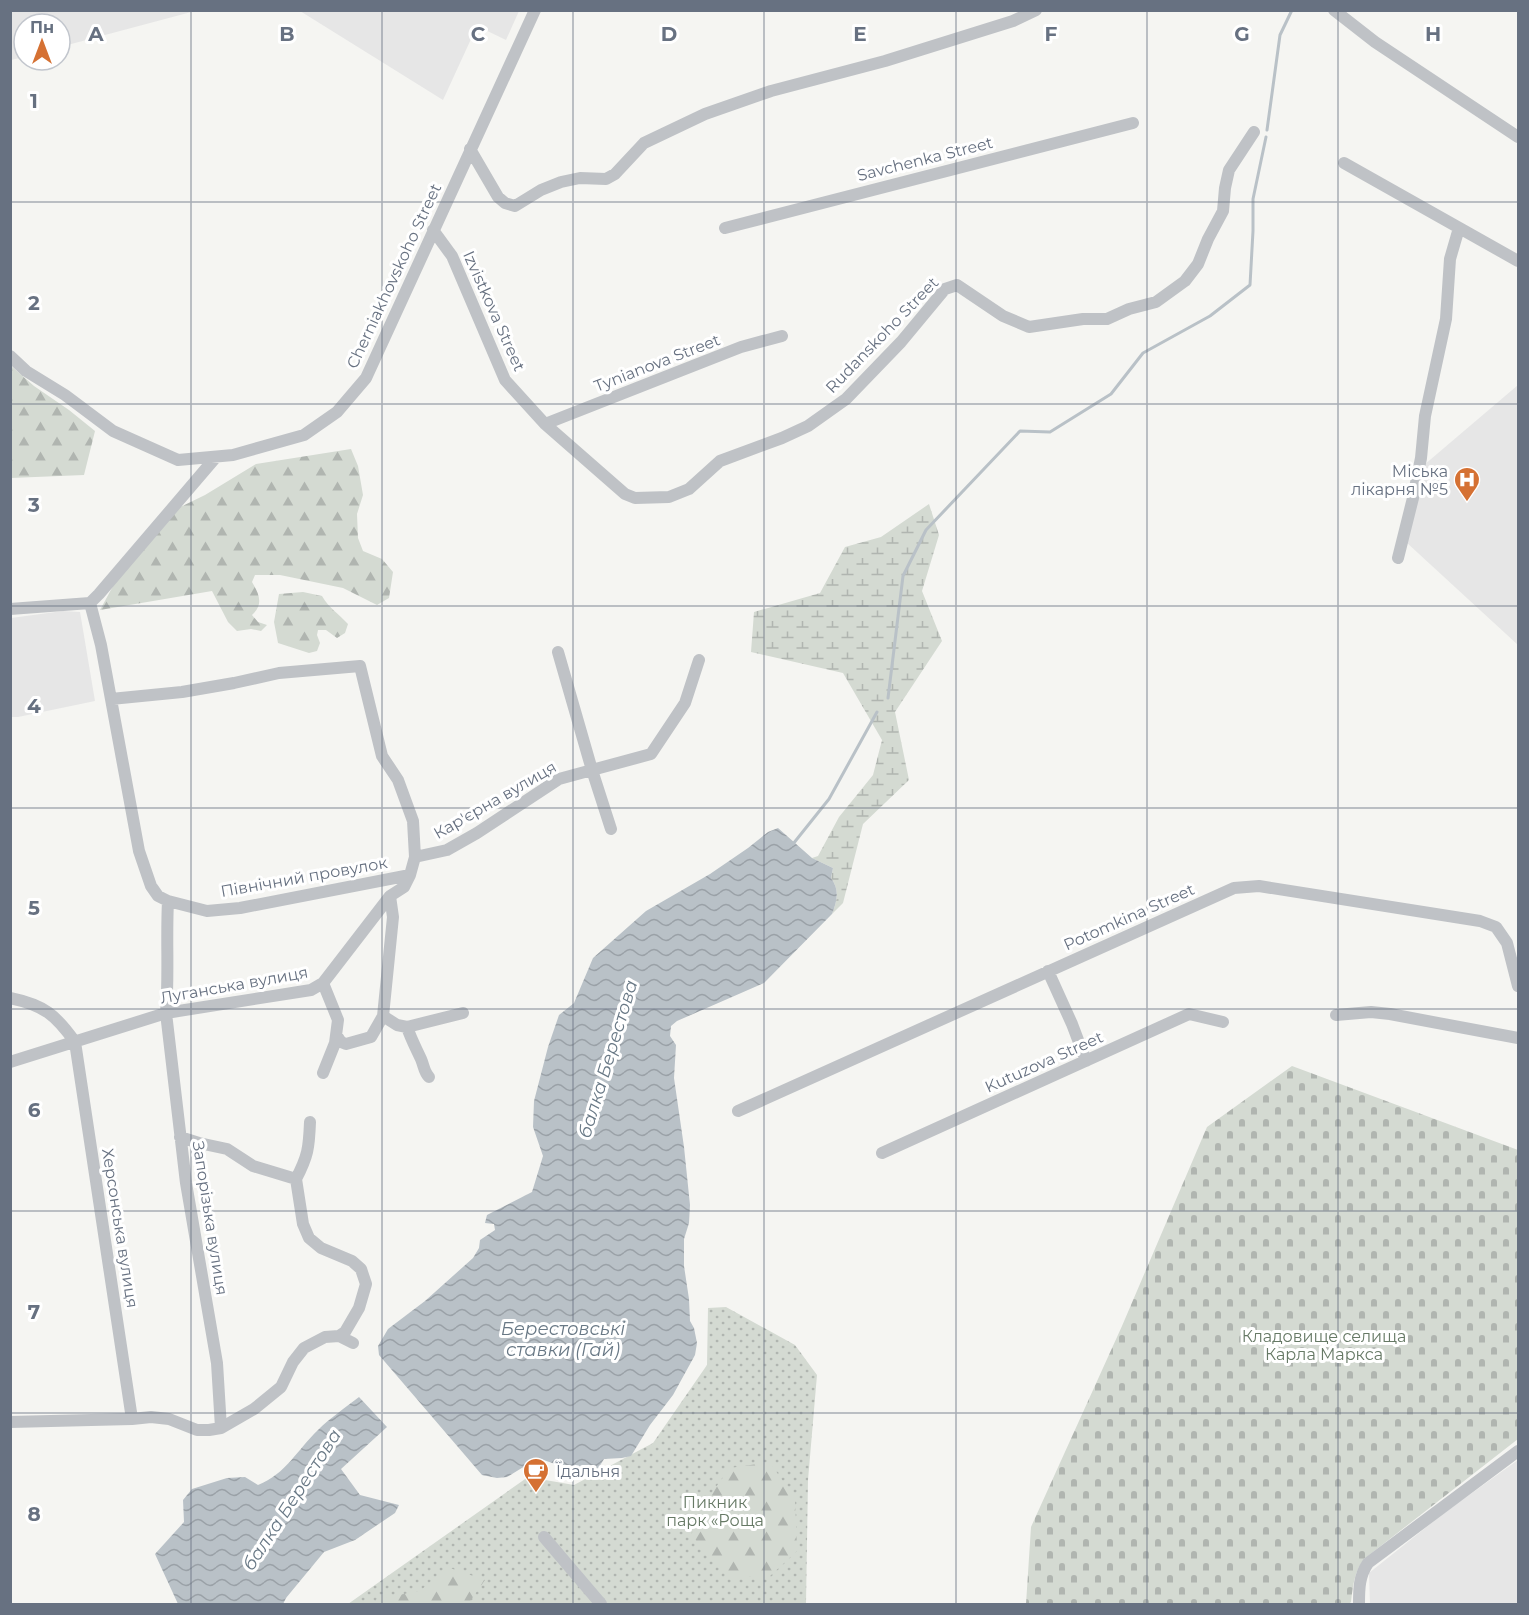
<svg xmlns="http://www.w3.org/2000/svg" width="1529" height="1615" viewBox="0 0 1529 1615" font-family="Montserrat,sans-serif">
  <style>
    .built { fill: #e6e6e6 }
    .green { fill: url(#green-dots) }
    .forest { fill: url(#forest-firs) }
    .wetland { fill: url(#wetland-marsh) }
    .cemetery { fill: url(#cemetery-stones) }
    .water { fill: url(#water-waves) }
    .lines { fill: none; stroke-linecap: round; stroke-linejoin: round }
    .stream { stroke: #b9c1c7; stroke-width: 3 }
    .street { stroke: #bfc2c6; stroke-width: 12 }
    .grid { fill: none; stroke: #677181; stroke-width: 1.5; stroke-opacity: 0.55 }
    .labels { text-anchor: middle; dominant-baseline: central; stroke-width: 6; stroke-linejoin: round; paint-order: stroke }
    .street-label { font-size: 16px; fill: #677181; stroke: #fff }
    .poi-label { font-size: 16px; fill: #677181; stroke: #fff; text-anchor: end }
    .park-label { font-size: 16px; fill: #667965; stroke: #fff }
    .water-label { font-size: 18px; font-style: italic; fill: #687885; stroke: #fff }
    .grid-label { font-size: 20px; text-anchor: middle; font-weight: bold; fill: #677181; stroke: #fff; stroke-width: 6; stroke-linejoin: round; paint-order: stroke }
  </style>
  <defs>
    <pattern id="green-dots" width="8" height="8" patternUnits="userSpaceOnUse" patternTransform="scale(1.5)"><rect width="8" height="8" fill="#d4dad2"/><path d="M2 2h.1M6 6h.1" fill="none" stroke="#b0b5b0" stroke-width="1.8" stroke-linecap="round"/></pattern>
    <pattern id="forest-firs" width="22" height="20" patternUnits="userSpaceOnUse" patternTransform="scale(1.5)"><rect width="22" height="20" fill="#d4dad2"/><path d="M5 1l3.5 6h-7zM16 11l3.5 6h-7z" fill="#b0b5b0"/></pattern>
    <pattern id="wetland-marsh" width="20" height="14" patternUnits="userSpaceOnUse" patternTransform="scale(1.5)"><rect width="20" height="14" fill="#d4dad2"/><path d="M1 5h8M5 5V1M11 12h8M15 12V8" fill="none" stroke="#b0b5b0"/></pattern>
    <pattern id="cemetery-stones" width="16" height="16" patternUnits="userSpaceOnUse" patternTransform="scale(1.5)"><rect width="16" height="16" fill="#d4dad2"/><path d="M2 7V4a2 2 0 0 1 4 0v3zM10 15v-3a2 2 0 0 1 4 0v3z" fill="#b0b5b0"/></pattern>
    <pattern id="water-waves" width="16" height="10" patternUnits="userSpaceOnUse" patternTransform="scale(1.5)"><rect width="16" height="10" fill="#b9c1c7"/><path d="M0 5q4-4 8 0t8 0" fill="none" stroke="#9aa1a7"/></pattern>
  </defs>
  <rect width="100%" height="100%" fill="#f5f5f2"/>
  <path class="built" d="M10,11L11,10L195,11L60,47V24H24V57L11,60Z
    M300,11H519L506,40L477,26L443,100Z
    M1518,385V645L1406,542L1424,465Z
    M63,611L80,612L95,701L18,717H11V618Z
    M1518,1460V1604H1370L1369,1573L1444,1513Z"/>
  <path class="green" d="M726,1307L795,1345L817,1375L808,1480L806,1604H348L528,1477L574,1485L653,1443L707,1365L708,1308Z"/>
  <path class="forest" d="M10,365L34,386L69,410L95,431L84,475L11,478Z
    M351,449L358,466L363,495L357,514L358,538L363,551L382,559L393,572L389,598L377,605L343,588L280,575H255L252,582C259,594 264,604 252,615L258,622L267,625L261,631L251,629L237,631L228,622L212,591L100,610L131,553L168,513L205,495L256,464Z
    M303,592L322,596C329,608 338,613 348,624L345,633L337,638L326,630H318L317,635L320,643L317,651L309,653L278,643L274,622L279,594Z
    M770,1462L795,1500L797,1551L769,1577H729L691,1535L707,1499L730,1468Z
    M447,1567L485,1580L468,1604H372L377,1599L420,1591Z"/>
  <path class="wetland" d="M929,504L939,535L922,591L942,641L895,712L909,780L863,824L843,903L832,914C837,901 840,890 831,878L833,868L812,858L818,856L839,817L873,775L882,740L843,673L751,652L754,612L820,593L845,547L881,537Z"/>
  <path class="cemetery" d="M1292,1066L1518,1150V1439L1364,1559C1354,1572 1353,1586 1351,1602L1349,1604H1026L1031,1527L1122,1326L1207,1127Z"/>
  <path class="water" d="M778,828L812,858L833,868L831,878C840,890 837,901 832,914L764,983L677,1021L671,1026L670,1036L676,1045L674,1078L684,1147L690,1205L689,1223L684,1239V1266L689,1299L690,1321L694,1328L697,1343L695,1355L673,1395L650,1425L631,1456L622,1458L604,1459L596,1472L586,1475L538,1458L507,1477L497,1478L482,1475L379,1355L378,1346L388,1329L425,1301L473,1258L479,1248L480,1240L495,1230L494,1224L485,1223L487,1215L532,1192L543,1156L533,1127L534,1101L548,1047L559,1015L574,1003L593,958L646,911L710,874L748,848L768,832Z
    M359,1397L387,1427L341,1469L360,1495L399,1505L395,1513L355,1540L324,1552L286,1598L283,1604H178L155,1554L184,1522L183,1500L192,1489L227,1478L245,1477L258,1485C286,1474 297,1450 318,1430C330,1418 345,1408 359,1397Z"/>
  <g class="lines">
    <path class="stream" d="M1267,130L1280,35L1292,10
      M888,698L903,576L926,530L1020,431L1050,432L1111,394L1143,353L1210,316L1250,285L1253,231V199L1266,137
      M793,844L829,799L877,712"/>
    <path class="street" d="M1334,10L1375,42L1518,137
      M470,149L498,197L505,203L515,206L541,190L561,182L580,178L606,179L615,174L644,143L705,114L771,91L885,61L1013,21L1036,10
      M1344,163L1518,261
      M725,228L1133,123
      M433,230L452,256L505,380L545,424L625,494L635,498L669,497L689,489L720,461L782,438L808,426L846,399L901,342L945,289L957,285L1003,316L1029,327L1083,319H1107L1129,309L1156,302L1185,281L1198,264L1208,239L1223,211L1225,188L1229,170L1254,132
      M10,356L26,371L65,395L113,431L178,460L233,455L304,435L337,412L366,378L535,10
      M545,424L741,347L782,336
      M1398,558L1413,498L1421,458L1425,416L1446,319L1450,259L1459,228
      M90,603L101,645L139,851L151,886L158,896L168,901C166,938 169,976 166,1013L186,1183L217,1363L221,1428
      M10,609L90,603L99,594L216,457
      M611,829L592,770L651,754L685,703L699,660
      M415,857L447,850L477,833L559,779L592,770L558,652
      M168,901L207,911L240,908L410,875
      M1048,971L1072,1024L1086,1061
      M10,998C44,1005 56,1015 75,1042L132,1419
      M1336,1015L1371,1012L1390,1014L1518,1038
      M383,1016L393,917L390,896
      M407,1027C411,1039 416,1048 421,1059C424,1066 424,1072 429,1077
      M337,1036L341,1042L346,1044L371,1037L383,1016L397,1025L407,1027L463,1013
      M10,1062L166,1013L311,990L323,983L390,896L404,887L410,875L415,857L413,821L398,780L382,756L360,666L279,673L234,683L182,692L111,699
      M323,1073L335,1043L338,1020L323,983
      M738,1111L1234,888L1259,886L1480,921L1496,927L1507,943L1518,986
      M180,1137L199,1143L227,1149L253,1166L296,1179C308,1156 309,1148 310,1122
      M882,1153L1189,1014L1223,1022
      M296,1179L303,1224L309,1238L321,1248L352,1261L361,1269L366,1284L359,1308L345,1332L339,1336
      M10,1422L132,1419L151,1417L169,1419L197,1430H209L221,1428L254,1409L281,1387L293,1362L304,1348L325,1337L339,1336L353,1343
      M544,1537L601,1604
      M1359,1604C1359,1589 1359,1576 1368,1563L1518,1451"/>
  </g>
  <path class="grid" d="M191,10V1604M382,10V1604M573,10V1604M764,10V1604M956,10V1604M1147,10V1604M1338,10V1604M10,202H1518M10,404H1518M10,606H1518M10,808H1518M10,1009H1518M10,1211H1518M10,1413H1518"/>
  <defs>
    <symbol id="hospital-pin" viewBox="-11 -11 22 30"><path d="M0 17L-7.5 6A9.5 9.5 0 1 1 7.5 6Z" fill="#d57133" stroke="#fff"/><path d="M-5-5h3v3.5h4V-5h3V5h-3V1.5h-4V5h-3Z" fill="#fff"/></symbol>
    <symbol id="cafe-pin" viewBox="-11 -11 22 30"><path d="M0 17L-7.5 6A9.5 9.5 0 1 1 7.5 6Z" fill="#d57133" stroke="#fff"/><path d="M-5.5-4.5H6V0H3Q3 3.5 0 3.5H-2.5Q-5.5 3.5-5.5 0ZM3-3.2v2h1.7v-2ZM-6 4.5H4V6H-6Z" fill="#fff"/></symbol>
  </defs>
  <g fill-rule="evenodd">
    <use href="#hospital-pin" x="1452" y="465" width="30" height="40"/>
    <use href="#cafe-pin" x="521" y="1456" width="30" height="40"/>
  </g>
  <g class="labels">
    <g class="street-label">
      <text transform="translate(925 159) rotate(-14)">Savchenka Street</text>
      <text transform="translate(394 276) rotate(-65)">Cherniakhovskoho Street</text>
      <text transform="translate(494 311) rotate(66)">Izvistkova Street</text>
      <text transform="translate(882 335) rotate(-46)">Rudanskoho Street</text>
      <text transform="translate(657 363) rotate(-21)">Tynianova Street</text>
      <text transform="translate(495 800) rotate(-30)">Кар'єрна вулиця</text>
      <text transform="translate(304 877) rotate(-10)">Північний провулок</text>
      <text transform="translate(1129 917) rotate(-24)">Potomkina Street</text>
      <text transform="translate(234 985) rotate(-10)">Луганська вулиця</text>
      <text transform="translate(1044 1062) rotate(-24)">Kutuzova Street</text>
      <text transform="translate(210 1218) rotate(81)">Запорізька вулиця</text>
      <text transform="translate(120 1228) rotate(81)">Херсонська вулиця</text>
    </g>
    <g class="poi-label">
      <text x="1448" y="471">Міська<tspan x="1448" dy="18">лікарня №5</tspan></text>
      <text x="556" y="1471" text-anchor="start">Їдальня</text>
    </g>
    <g class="park-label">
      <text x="1324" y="1336">Кладовище селища<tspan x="1324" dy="18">Карла Маркса</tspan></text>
      <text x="715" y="1502">Пикник<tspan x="715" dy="18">парк «Роща</tspan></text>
    </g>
    <g class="water-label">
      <text transform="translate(608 1059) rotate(-73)">балка Берестова</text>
      <text x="563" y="1329">Берестовські<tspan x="563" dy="21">ставки (Гай)</tspan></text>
      <text transform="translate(292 1500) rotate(-57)">балка Берестова</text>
    </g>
  </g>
  <g class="grid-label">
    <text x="96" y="41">A</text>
    <text x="287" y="41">B</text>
    <text x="478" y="41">C</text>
    <text x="669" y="41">D</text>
    <text x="860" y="41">E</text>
    <text x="1051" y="41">F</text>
    <text x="1242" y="41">G</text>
    <text x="1433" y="41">H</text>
    <text x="34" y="108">1</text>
    <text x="34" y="310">2</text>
    <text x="34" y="512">3</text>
    <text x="34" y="713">4</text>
    <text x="34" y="915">5</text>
    <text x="34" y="1117">6</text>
    <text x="34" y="1319">7</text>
    <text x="34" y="1521">8</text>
  </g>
  <rect width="1529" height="1615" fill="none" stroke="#677181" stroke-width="24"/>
  <g transform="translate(42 42)"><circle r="28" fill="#ffffff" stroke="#c2c6cd" stroke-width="1.5"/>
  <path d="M0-4.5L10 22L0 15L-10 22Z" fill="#d57133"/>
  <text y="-9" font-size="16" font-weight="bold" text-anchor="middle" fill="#677181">Пн</text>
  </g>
</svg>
